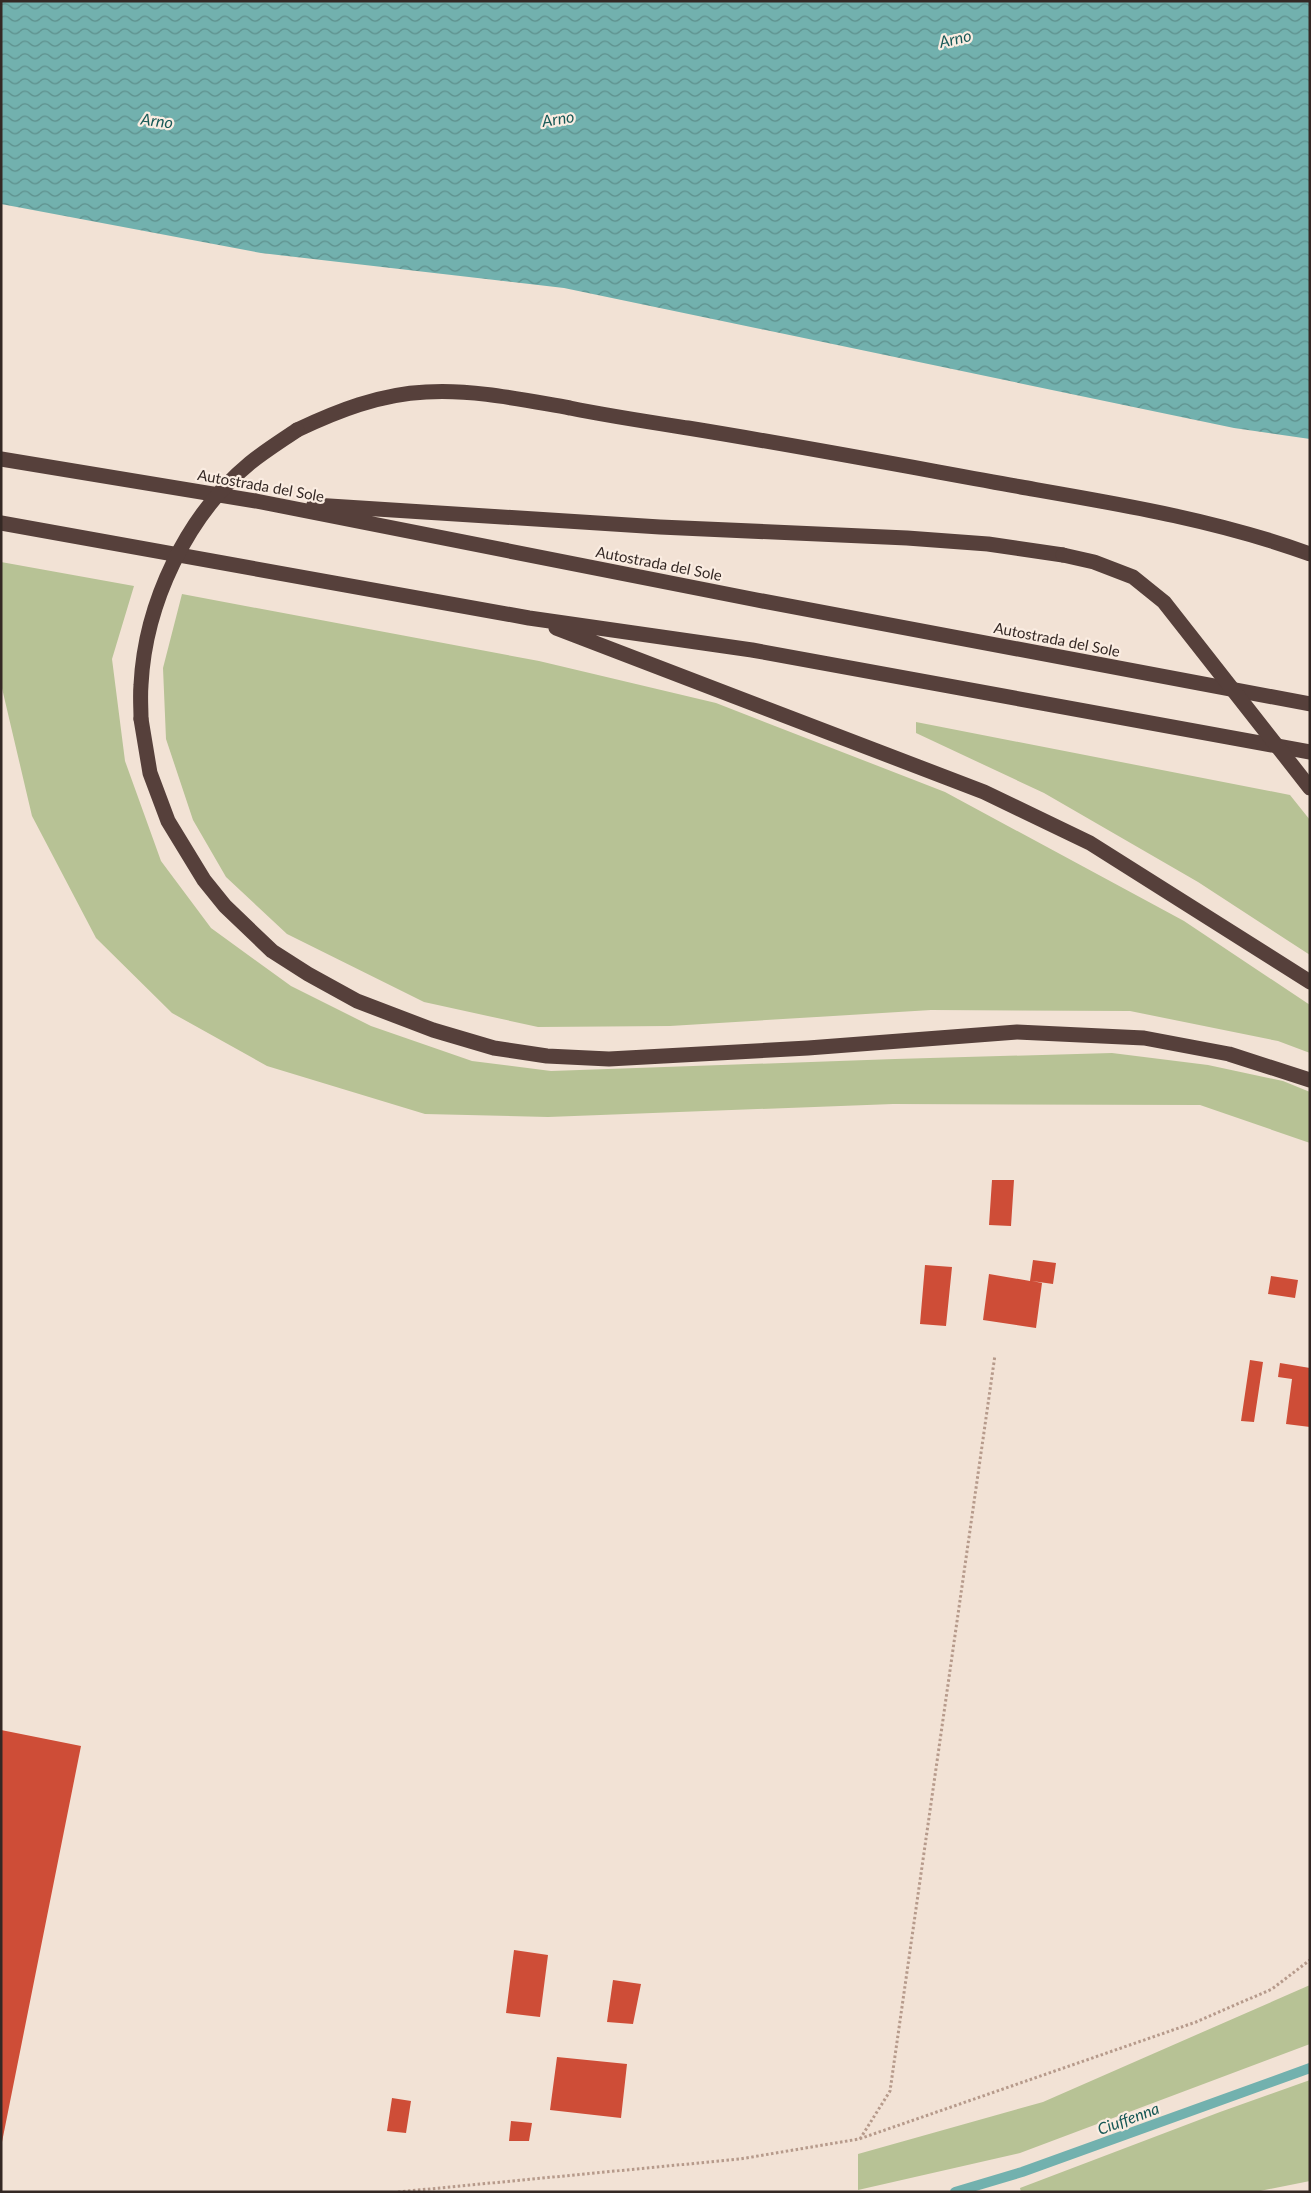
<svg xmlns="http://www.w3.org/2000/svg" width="1311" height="2193" viewBox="0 0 1311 2193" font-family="Lato,sans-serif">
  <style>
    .green { fill: #b7c295 }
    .water { fill: url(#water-waves) }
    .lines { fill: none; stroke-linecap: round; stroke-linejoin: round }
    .stream { stroke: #72b1ae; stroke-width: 10 }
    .building { fill: #ce4d37 }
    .path { stroke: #b69a8b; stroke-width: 3; stroke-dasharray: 2.5 2.5; stroke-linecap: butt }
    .motorway { stroke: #56403b; stroke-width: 15 }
    .motorway-bridge { stroke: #56403b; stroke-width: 15 }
    .labels { text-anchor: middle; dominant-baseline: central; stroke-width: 4.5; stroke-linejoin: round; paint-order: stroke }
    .street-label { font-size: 15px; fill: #342824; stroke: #faece1 }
    .water-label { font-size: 16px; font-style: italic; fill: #175856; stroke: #faece1 }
  </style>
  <defs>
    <pattern id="water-waves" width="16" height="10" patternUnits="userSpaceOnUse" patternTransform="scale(1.25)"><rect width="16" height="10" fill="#72b1ae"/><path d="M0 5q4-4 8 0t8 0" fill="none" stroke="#5e908d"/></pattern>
  </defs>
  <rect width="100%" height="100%" fill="#f2e2d5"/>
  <path class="green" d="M1,562L134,586L112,659L125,761L161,861L211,928L291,986L371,1026L472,1061L551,1071L895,1059L1112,1053L1208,1065L1283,1081L1310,1092V1143L1200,1105L893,1104L548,1117L425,1114L267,1066L172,1013L96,938L32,816L1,684Z
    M182,594L539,661L716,703L945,792L1184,921L1310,1005V1053L1278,1041L1130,1011L931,1010L670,1026L538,1027L424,1002L287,934L226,877L193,820L166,739L163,668Z
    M916,722L1290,795L1310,820V955L1198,882L1044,793L916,733Z
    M1310,1985V2044L1020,2153L858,2190V2154L1043,2102Z
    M1310,2080V2181L1255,2192H1021L1020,2188L1220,2112Z"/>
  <path class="water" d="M1,1H1310V439L1234,428L564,288L261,253L1,204Z"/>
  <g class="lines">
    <path class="stream" d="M955,2192L1022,2172L1310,2068"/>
  </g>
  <path class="building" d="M992,1180H1014L1011,1226L989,1225Z
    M1033,1260L1056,1263L1053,1284L1032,1281L1042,1283L1036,1328L983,1320L989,1274L1030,1281Z
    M925,1265L952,1267L946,1326L920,1324Z
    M1271,1276L1298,1280L1295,1298L1268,1294Z
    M1250,1360L1263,1362L1254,1422L1241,1421Z
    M1280,1363L1310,1368V1427L1286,1424L1292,1379L1278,1377Z
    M1,1730L81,1746L2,2142H1Z
    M514,1950L548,1955L540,2017L506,2013Z
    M613,1980L641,1984L633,2024L607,2022Z
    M557,2057L627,2064L621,2118L550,2110Z
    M392,2098L411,2101L406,2133L387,2131Z
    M511,2121L532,2123L529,2141H509Z"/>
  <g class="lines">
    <path class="path" d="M860,2139L890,2091L995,1355
      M398,2192L740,2159L859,2139L1196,2022L1272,1989L1310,1960"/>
    <path class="motorway" d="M297,430C337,411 380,394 426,392C474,389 523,400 570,408C609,416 649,422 688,428C799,446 910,467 1021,487C1119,504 1217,520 1310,554
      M1,459L256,501L757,600L1310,704
      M314,505L660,527L907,538L988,544L1063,555
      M1,523L529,618L752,650L1310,752
      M556,628L984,792L1090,843L1310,982
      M141,719L150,773L168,821L204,880L225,906L272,951L308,974L357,1001L433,1030L494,1048L547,1056L609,1059L808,1048L1017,1032L1144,1038L1229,1054L1310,1080"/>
    <path class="motorway-bridge" d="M1063,555L1094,562L1133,577L1164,602L1310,788
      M141,719C141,708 140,696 141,685C145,603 187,515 250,463C265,451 281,441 297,430"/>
  </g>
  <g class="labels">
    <g class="street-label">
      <text transform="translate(261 485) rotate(10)">Autostrada del Sole</text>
      <text transform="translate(659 563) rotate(11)">Autostrada del Sole</text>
      <text transform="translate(1057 639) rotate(11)">Autostrada del Sole</text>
    </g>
    <g class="water-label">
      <text transform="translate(955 38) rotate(-13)">Arno</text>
      <text transform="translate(558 118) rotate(-9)">Arno</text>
      <text transform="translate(157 120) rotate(7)">Arno</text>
      <text transform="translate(1128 2118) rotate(-20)">Ciuffenna</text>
    </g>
  </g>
  <rect width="1311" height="2193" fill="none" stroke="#342824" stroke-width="5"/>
</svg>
